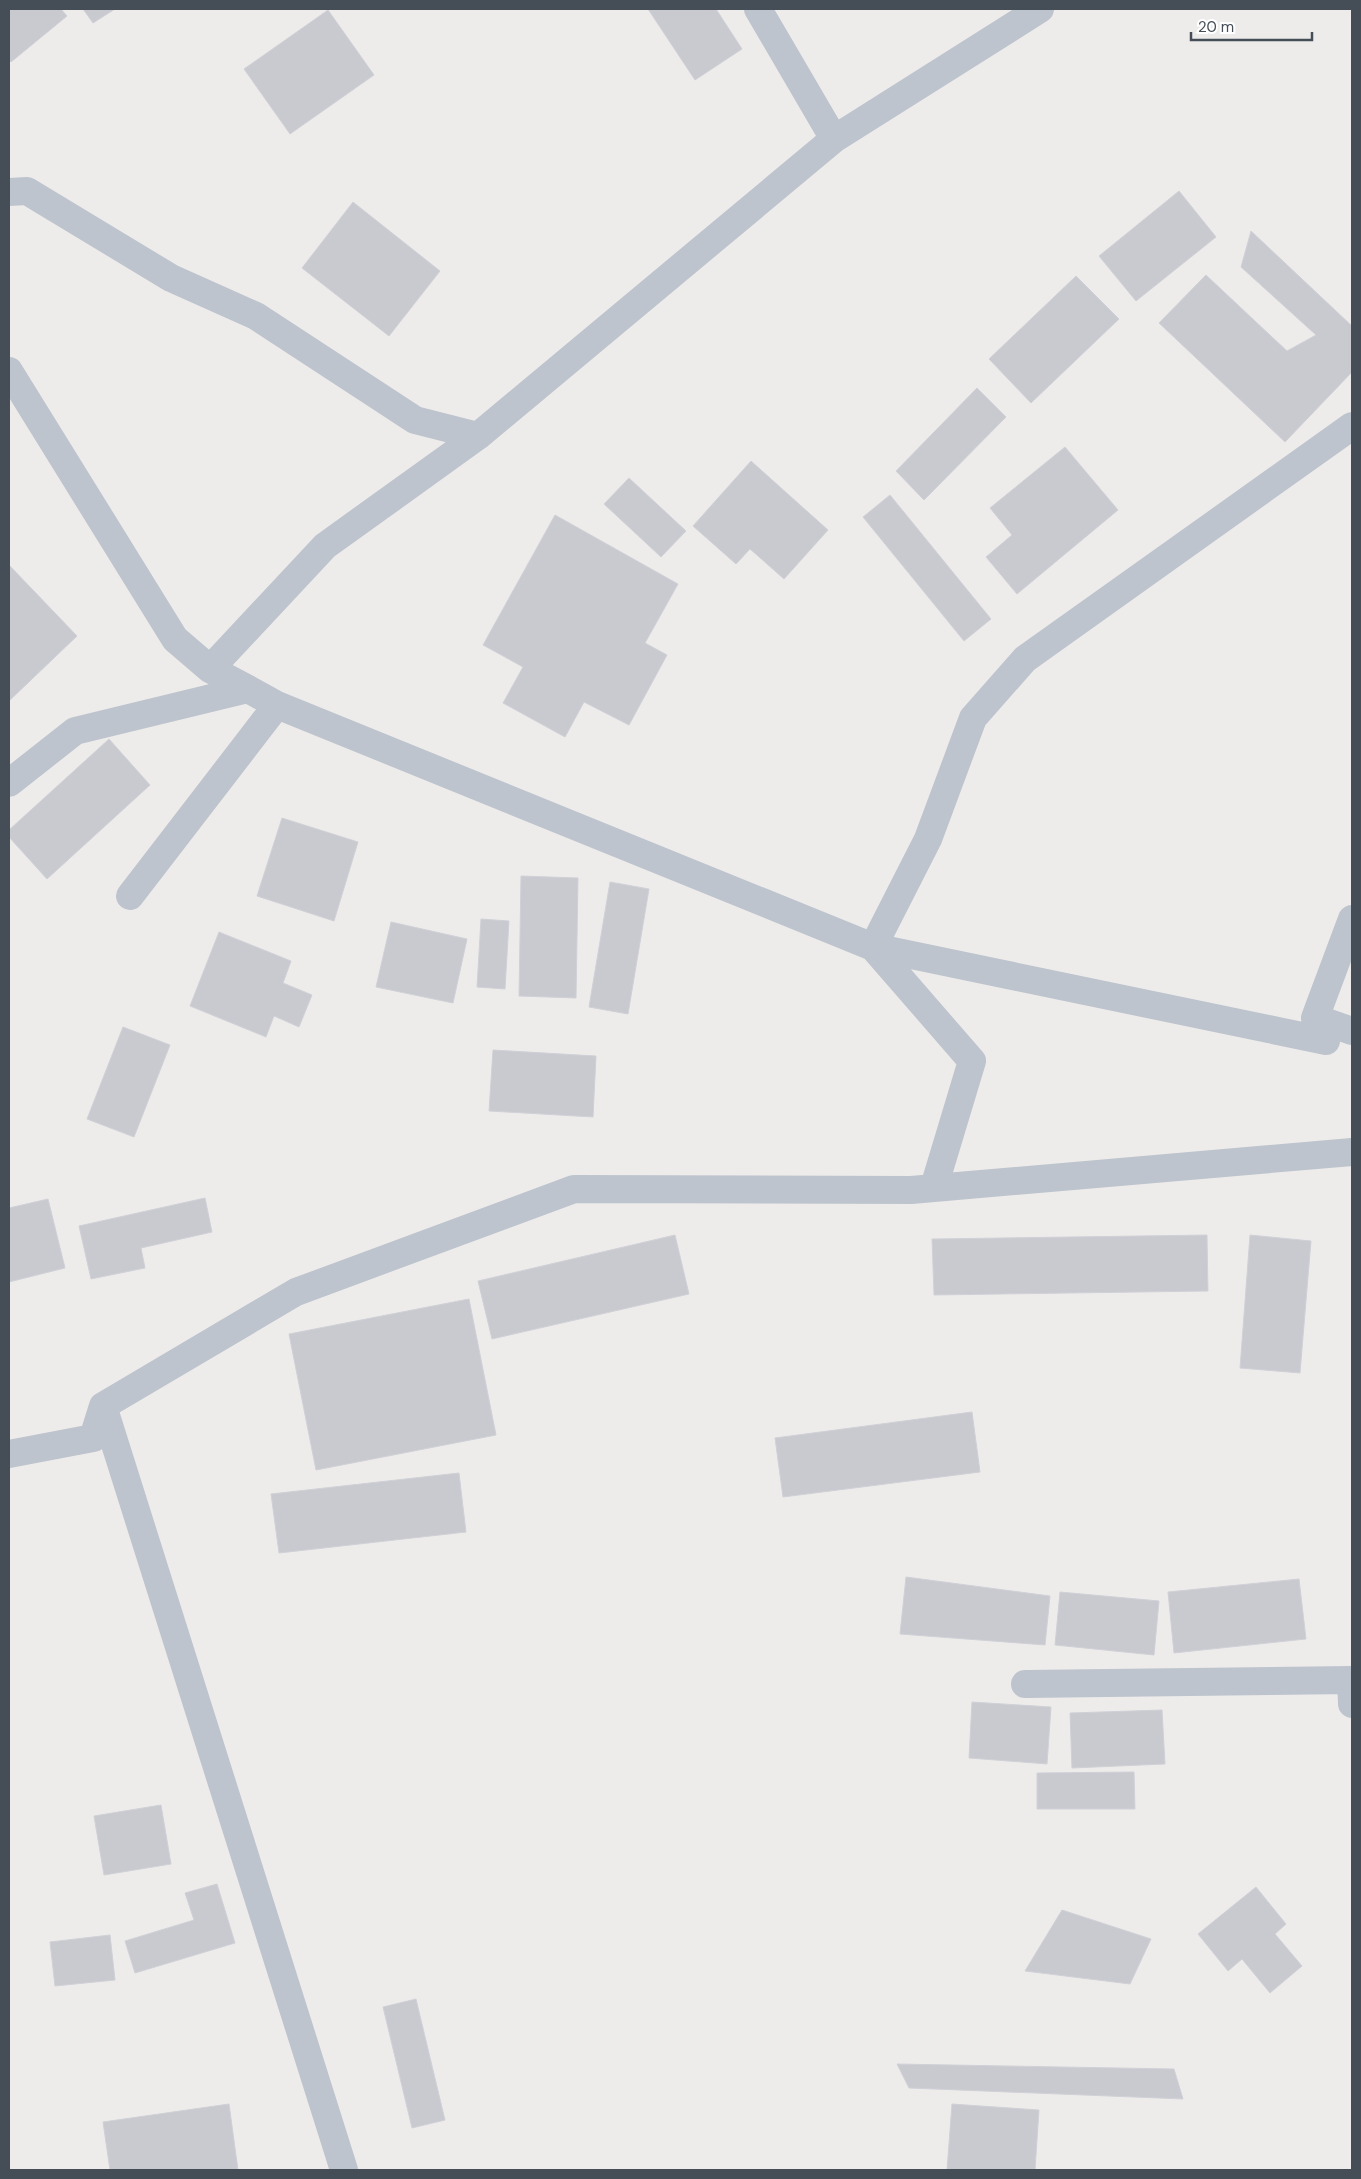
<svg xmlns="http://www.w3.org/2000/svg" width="1361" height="2179" viewBox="0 0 1361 2179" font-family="'DM Sans',sans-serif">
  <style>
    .building { fill: #c9cad0; stroke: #d0d1d7 }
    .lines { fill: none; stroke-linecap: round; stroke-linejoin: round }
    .minor { stroke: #bdc4cd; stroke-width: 28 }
  </style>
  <rect width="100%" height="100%" fill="#eeeceb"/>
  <path class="building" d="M9,9H61L67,16L11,62L9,60Z
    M83,9H115L93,23Z
    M648,9H716L742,49L695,80Z
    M328,10L374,75L290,134L244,69Z
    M1179,191L1216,237L1136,301L1099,256Z
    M353,202L440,271L389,336L302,268Z
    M1251,231L1352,326V372L1285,442L1159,323L1206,275L1287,351L1316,335L1241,267Z
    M1076,276L1119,319L1031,403L989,359Z
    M977,388L1006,417L924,500L896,471Z
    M1065,447L1118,510L1017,594L986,557L1012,535L990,508Z
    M751,461L828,530L784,579L750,549L736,564L693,526Z
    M629,478L686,531L661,557L604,504Z
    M890,495L991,619L964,641L863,517Z
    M555,515L678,584L645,643L667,655L629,725L584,702L565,737L503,703L523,667L483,645Z
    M9,565L77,636L9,701Z
    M109,739L150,785L47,879L9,837V830Z
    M282,818L358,842L334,921L257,896Z
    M521,876L578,878L576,998L519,996Z
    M610,882L649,889L628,1014L589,1007Z
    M481,919L509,921L505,989L477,987Z
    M391,922L467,939L453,1003L376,987Z
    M219,932L291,961L283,983L312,995L299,1027L274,1016L266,1037L190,1006Z
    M123,1027L170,1045L134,1137L87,1119Z
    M493,1050L596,1056L593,1117L489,1111Z
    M205,1198L212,1232L141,1248L145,1268L91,1279L79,1226Z
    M48,1199L65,1268L9,1282V1208Z
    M675,1235L689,1294L492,1339L478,1281Z
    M1207,1235L1208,1291L934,1295L932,1239Z
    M1250,1235L1311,1241L1300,1373L1240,1368Z
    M469,1299L496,1435L316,1470L289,1334Z
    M972,1412L980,1472L783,1497L775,1438Z
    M459,1473L466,1532L279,1553L271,1494Z
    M906,1577L1050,1596L1045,1645L900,1634Z
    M1299,1579L1306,1639L1174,1653L1168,1592Z
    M1060,1592L1159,1601L1154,1655L1055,1645Z
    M972,1702L1051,1707L1047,1764L969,1758Z
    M1162,1710L1165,1764L1072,1768L1070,1713Z
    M1134,1772L1135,1809H1037V1773Z
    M161,1805L171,1864L104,1875L94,1816Z
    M217,1884L235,1943L135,1973L125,1941L194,1920L185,1893Z
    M1256,1887L1286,1924L1275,1934L1302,1966L1270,1993L1242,1959L1228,1971L1198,1934Z
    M1062,1910L1151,1939L1130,1984L1025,1971Z
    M110,1935L115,1980L55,1986L50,1942Z
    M416,1999L445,2120L412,2128L383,2007Z
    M897,2064L1174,2069L1183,2099L909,2088Z
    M229,2104L238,2170H110L103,2122Z
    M952,2104L1039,2110L1035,2170H947Z"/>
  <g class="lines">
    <path class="minor" d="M758,9L834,139
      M9,192L27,191L171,278L256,316L415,420L478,436
      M9,371L175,639L210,669
      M248,689L277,705L873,947L1326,1041L1315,1018L1352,1031
      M9,783L75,731L248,689L210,669L325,546L478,436L834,139L1040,9
      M130,896L277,705
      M1315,1018L1352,919
      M934,1187L972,1061L873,947L928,839L973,718L1025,659L1352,426
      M103,1406L344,2170
      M9,1454L93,1438L103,1406L296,1292L574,1189L911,1190L1352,1152
      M1351,1680L1352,1704
      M1025,1684L1352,1680"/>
  </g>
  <rect width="1361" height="2179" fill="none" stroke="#454d57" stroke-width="20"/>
  <path d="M1191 32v8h121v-8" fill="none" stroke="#454d57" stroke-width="2.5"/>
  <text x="1198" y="32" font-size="15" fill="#454d57" stroke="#ffffff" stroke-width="4" paint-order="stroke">20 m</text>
</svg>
